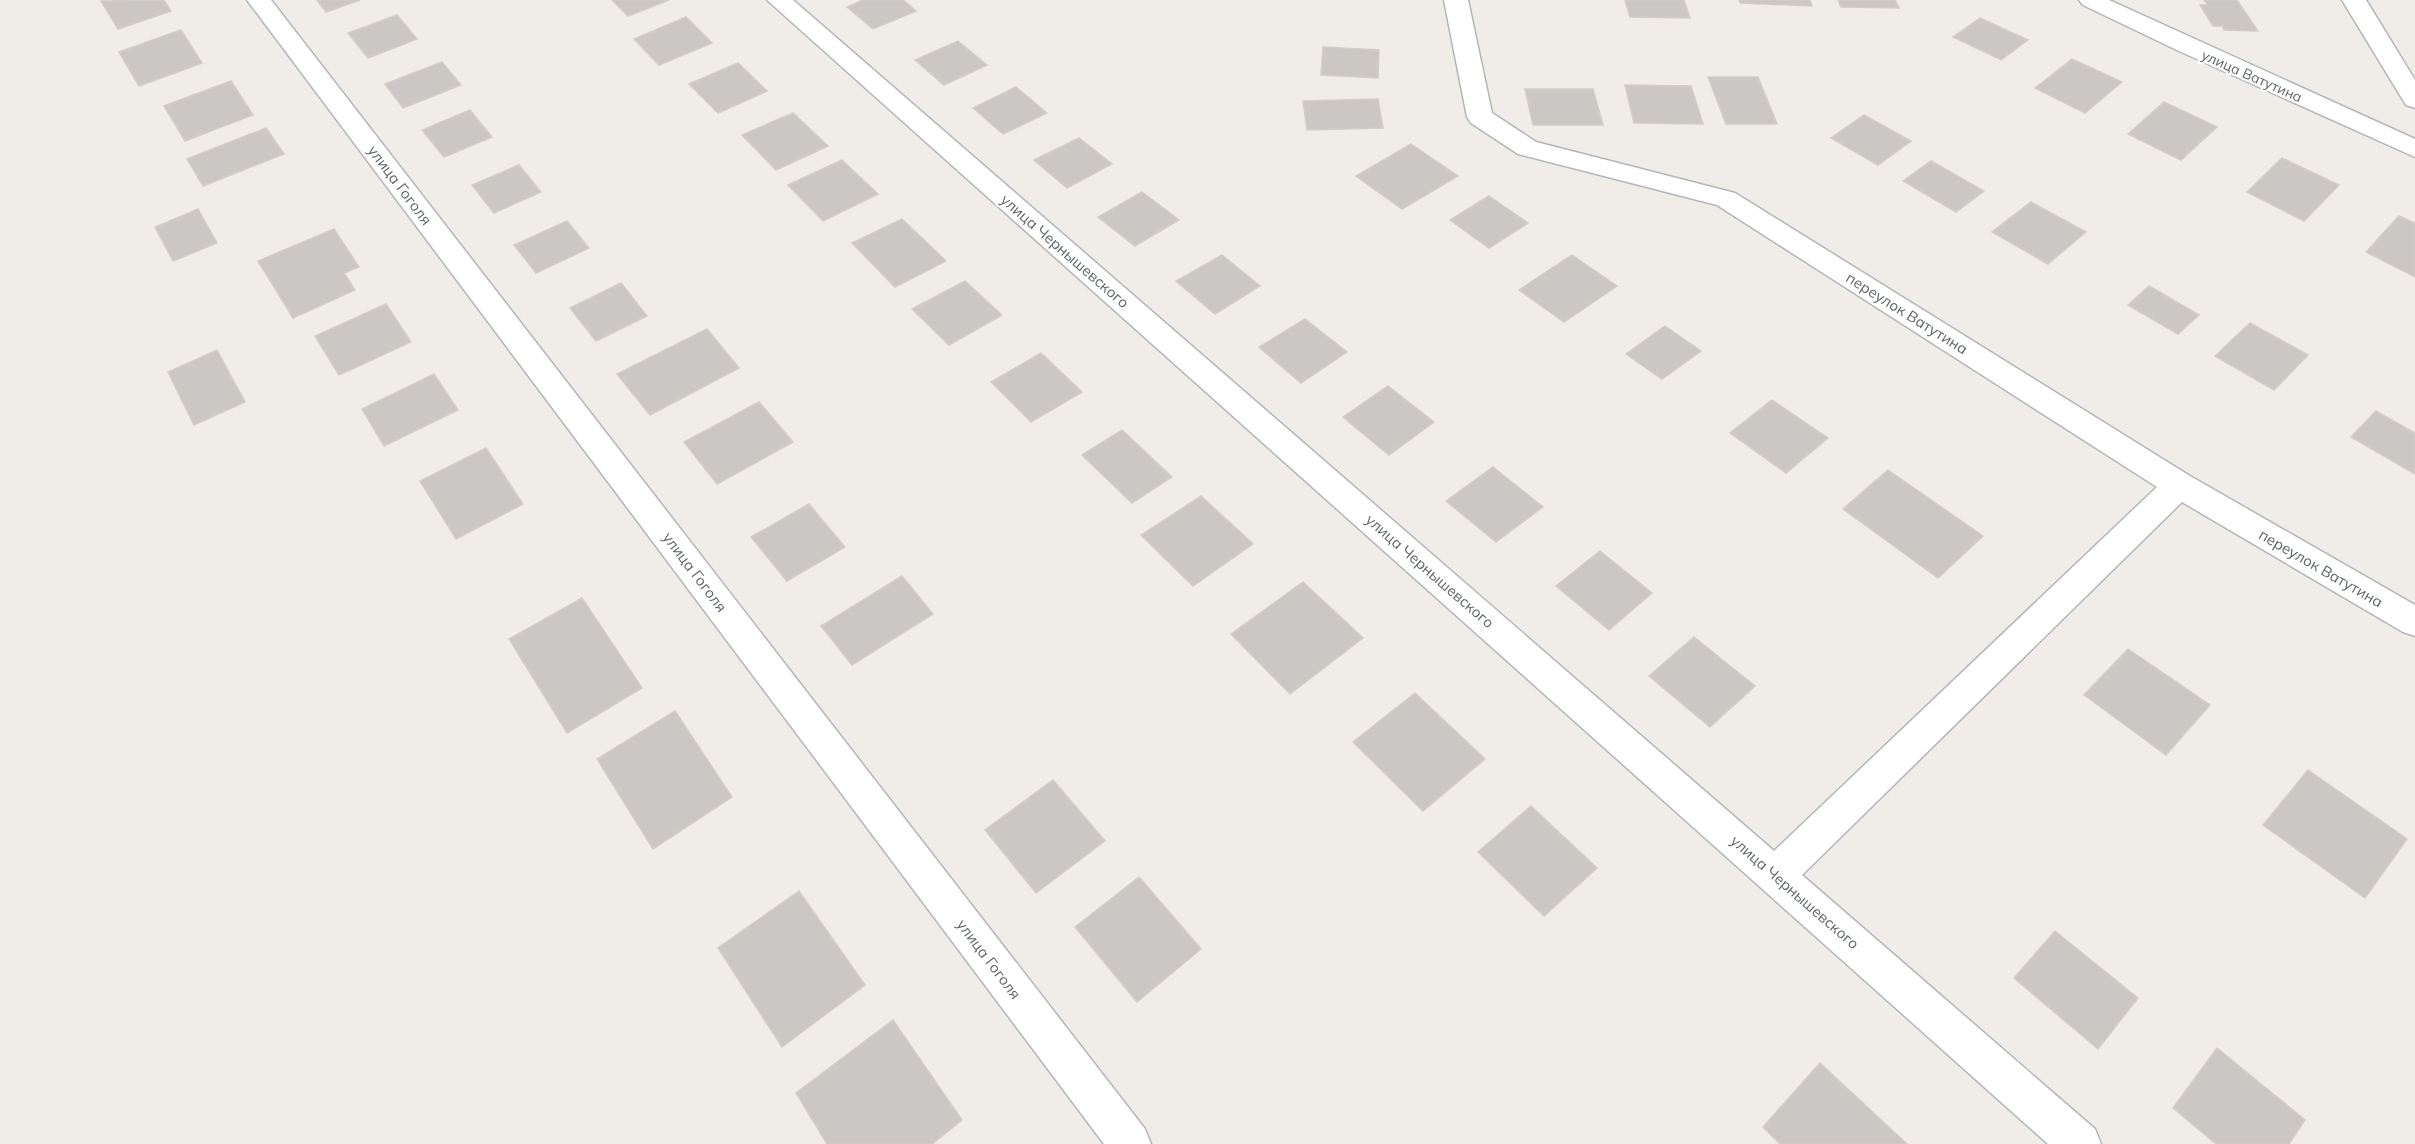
<svg xmlns="http://www.w3.org/2000/svg" width="2415" height="1144" viewBox="0 0 2415 1144" font-family="Mulish,sans-serif">
  <style>
    .building { fill: #cbc7c4; stroke: #d4cdc7; stroke-width: 1.5 }
    .lines { fill: none; stroke-linecap: round; stroke-linejoin: round }
    .minor-casing { stroke: #b3b6b8; stroke-width: 3 }
    .minor { fill: #fff; fill-rule: evenodd }
    .labels { text-anchor: middle; dominant-baseline: central; stroke-width: 4.5; stroke-linejoin: round; paint-order: stroke }
    .far-street-label { font-size: 14px; fill: #5f6466; stroke: #fff }
    .street-label { font-size: 15px; fill: #5f6466; stroke: #fff }
  </style>
  <rect width="100%" height="100%" fill="#f0ece8"/>
  <path class="building" d="M164,0L171,11L118,29L101,1Z
    M317,0H360L326,12Z
    M612,0H669L628,16Z
    M863,0H903L916,11L873,29L847,7Z
    M1625,0H1684L1690,18L1630,17Z
    M1739,0H1810L1812,6L1740,3Z
    M1838,0H1895L1899,8L1841,7Z
    M2204,0H2237L2258,31L2224,30L2222,26H2213L2200,5H2208Z
    M397,15L417,39L368,58L348,33Z
    M686,17L712,43L659,65L634,39Z
    M1980,18L2028,40L2001,60L1953,37Z
    M181,30L202,63L139,86L119,52Z
    M958,41L987,65L944,85L915,60Z
    M1323,47L1379,50L1378,78L1321,75Z
    M2072,59L2122,82L2085,113L2035,88Z
    M442,62L461,85L403,108L385,84Z
    M738,63L767,91L718,113L689,84Z
    M1708,77H1758L1777,124H1726Z
    M231,81L253,115L185,141L164,106Z
    M1625,85L1691,86L1703,124L1634,123Z
    M1016,87L1047,113L1003,134L973,108Z
    M1525,89H1593L1603,125H1533Z
    M1378,99L1383,128L1307,130L1303,101Z
    M2164,102L2217,127L2181,160L2128,134Z
    M470,110L492,137L444,157L422,130Z
    M793,113L828,146L776,170L742,135Z
    M1864,115L1911,141L1878,165L1831,138Z
    M266,128L284,154L203,186L187,159Z
    M1079,138L1112,164L1067,188L1034,160Z
    M1411,144L1458,176L1402,209L1356,176Z
    M2282,158L2339,185L2304,221L2247,192Z
    M842,160L878,194L823,221L788,185Z
    M1931,161L1984,191L1956,212L1903,181Z
    M519,165L541,192L494,213L472,185Z
    M1142,192L1179,220L1135,246L1098,217Z
    M1489,196L1528,223L1489,248L1450,220Z
    M2031,202L2086,232L2048,264L1992,232Z
    M198,209L217,243L173,261L155,227Z
    M2399,216L2415,223V277L2366,252Z
    M902,219L946,261L895,287L852,243Z
    M567,221L589,248L536,273L514,245Z
    M334,229L359,267L344,273L355,290L293,318L258,261Z
    M1222,255L1260,286L1215,314L1176,281Z
    M1572,255L1617,286L1564,322L1519,290Z
    M965,281L1002,315L949,345L912,309Z
    M621,283L647,316L596,341L570,308Z
    M2149,286L2199,315L2178,334L2128,305Z
    M386,304L411,342L339,375L315,336Z
    M1305,319L1347,352L1301,383L1259,347Z
    M2250,323L2308,355L2274,390L2215,356Z
    M1665,326L1701,351L1662,379L1626,354Z
    M707,329L739,368L650,415L617,374Z
    M217,350L245,402L194,425L168,372Z
    M1041,353L1082,392L1031,422L991,382Z
    M434,374L458,410L384,446L362,409Z
    M1388,386L1434,422L1389,455L1343,417Z
    M1772,400L1828,438L1786,473L1730,433Z
    M759,402L793,442L717,484L684,442Z
    M2376,411L2415,433V474L2351,437Z
    M1122,430L1172,477L1132,503L1082,455Z
    M486,448L523,504L456,539L420,481Z
    M1493,467L1543,507L1496,542L1446,501Z
    M1888,470L1983,536L1938,578L1843,509Z
    M1201,496L1253,544L1193,586L1141,535Z
    M809,504L845,547L787,581L751,537Z
    M1600,551L1652,593L1609,630L1556,586Z
    M902,576L933,614L852,665L821,626Z
    M1303,582L1363,638L1290,694L1231,634Z
    M582,598L642,688L567,733L509,639Z
    M1694,637L1755,686L1710,727L1649,676Z
    M2128,649L2210,705L2166,755L2084,695Z
    M1415,693L1485,759L1423,811L1353,742Z
    M675,711L732,797L653,849L597,759Z
    M2308,770L2407,839L2365,898L2263,825Z
    M1053,780L1105,841L1036,893L985,830Z
    M1531,806L1597,868L1544,916L1478,852Z
    M1139,877L1201,949L1137,1002L1075,927Z
    M799,891L865,985L782,1047L718,948Z
    M2055,931L2138,998L2098,1049L2014,978Z
    M893,1020L962,1120L932,1144H827L796,1093Z
    M2217,1048L2305,1120L2289,1144H2216L2173,1108Z
    M1820,1063L1907,1144H1780L1763,1127Z"/>
  <g class="lines">
    <defs>
      <path id="minor" d="M247,0H271L1145,1129L1151,1144H1104Z
        M767,0H793L1774,851L2157,487L1717,205L1518,154L1471,123L1467,117L1444,0H1468L1492,113L1536,142L1735,193L2190,476L2415,605V636L2403,632L2182,502L1802,875L2095,1129L2101,1144H2048Z
        M2079,0H2109L2415,139V157L2179,51L2083,5Z
        M2342,0H2366L2415,80V108L2406,105Z"/>
    </defs>
    <use href="#minor" class="minor-casing"/>
    <use href="#minor" class="minor"/>
  </g>
  <g class="labels">
    <g class="far-street-label">
      <text transform="translate(2252 76) rotate(24)">улица Ватутина</text>
    </g>
    <g class="street-label">
      <text transform="translate(400 185) rotate(53)">улица Гоголя</text>
      <text transform="translate(1065 251) rotate(41)">улица Чернышевского</text>
      <text transform="translate(1907 313) rotate(32)">переулок Ватутина</text>
      <text transform="translate(2321 568) rotate(30)">переулок Ватутина</text>
      <text transform="translate(1430 571) rotate(41)">улица Чернышевского</text>
      <text transform="translate(695 572) rotate(53)">улица Гоголя</text>
      <text transform="translate(1795 892) rotate(41)">улица Чернышевского</text>
      <text transform="translate(989 959) rotate(53)">улица Гоголя</text>
    </g>
  </g>
</svg>
